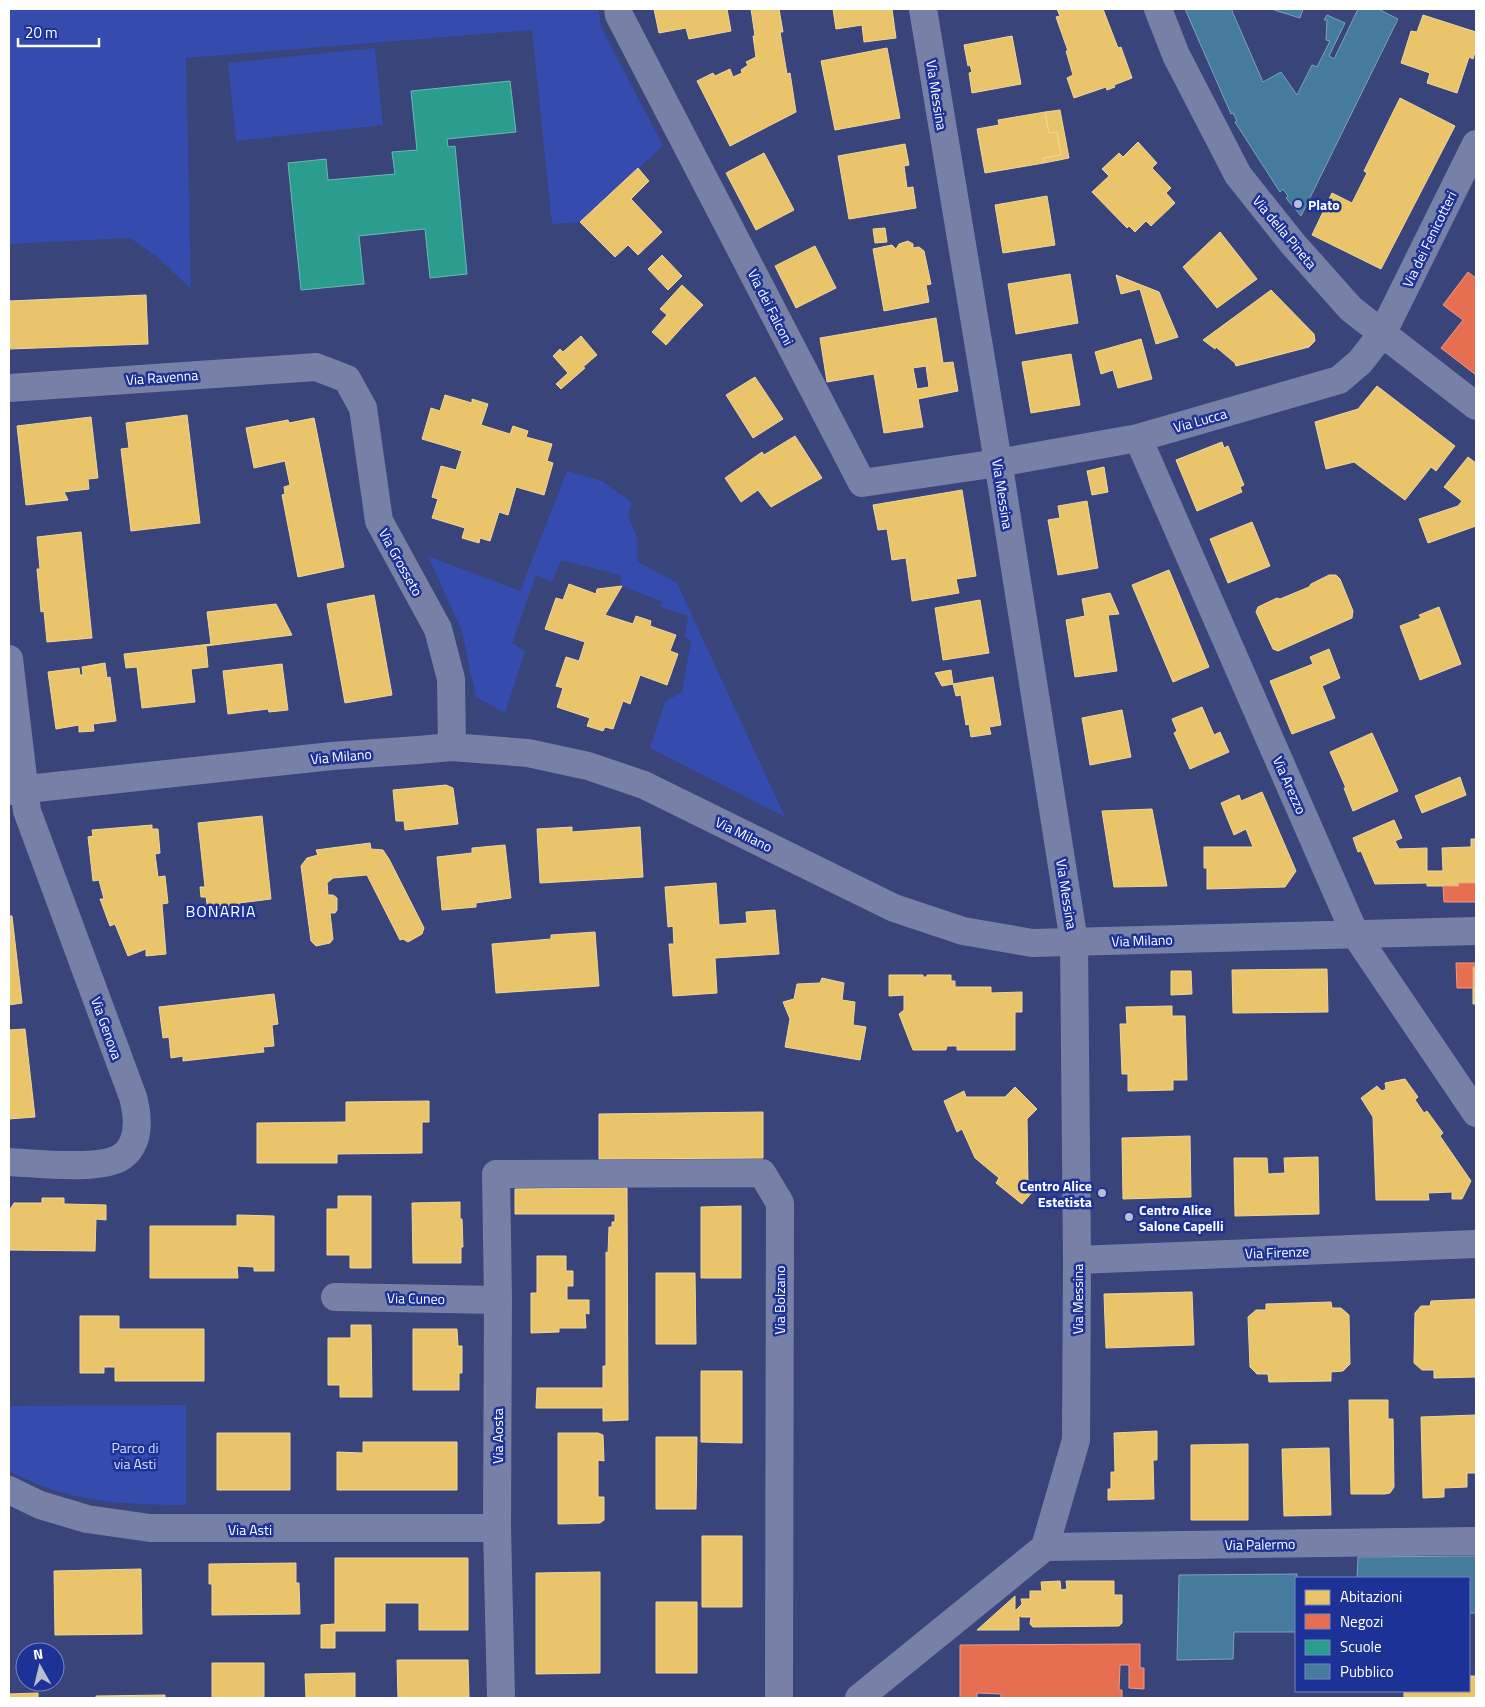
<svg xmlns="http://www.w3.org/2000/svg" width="1485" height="1707" viewBox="0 0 1485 1707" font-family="'Titillium Web',sans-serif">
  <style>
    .green { fill: #354bae }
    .homes { fill: #e9c46a; stroke: #f0d697; fill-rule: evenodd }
    .shops { fill: #e76f51; stroke: #ee9a85 }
    .schools { fill: #2a9d8f; stroke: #6abab1 }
    .public { fill: #457b9d; stroke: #7da3ba }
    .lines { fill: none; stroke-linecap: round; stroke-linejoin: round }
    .minor { stroke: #7780a6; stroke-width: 28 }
    .poi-dot { fill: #babed1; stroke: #1d3297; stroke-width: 2 }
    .labels { text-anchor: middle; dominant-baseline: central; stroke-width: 5; stroke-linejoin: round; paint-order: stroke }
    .street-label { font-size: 14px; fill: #fff; stroke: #1d3297 }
    .poi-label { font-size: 14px; font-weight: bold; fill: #fff; stroke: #1d3297; text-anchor: start }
    .park-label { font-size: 14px; fill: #d8defb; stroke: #1d3297 }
    .quarter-label { font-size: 16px; letter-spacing: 1px; fill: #fff; stroke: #1d3297 }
  </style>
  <rect width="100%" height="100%" fill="#39447b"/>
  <path class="green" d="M9,9H598L601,27L663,146L580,222L552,224L532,30L186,58L191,289L155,255L130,238L9,244Z
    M375,48L383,125L236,141L228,63Z
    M567,471L602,481L632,503L628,515L637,538V561L677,583L785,817L650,748L665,702L682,692L691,641L685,637L688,616L661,607L663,602L622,586L620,575L561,560L552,582L536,575L512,643L525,651L505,713L476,697L462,631L428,556L520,591Z
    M186,1405V1505C122,1505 67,1502 9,1471V1406Z"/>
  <path class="homes" d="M654,9H727L731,31L689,39L686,28L659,33Z
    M751,9H779L783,32H780L787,74L790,73L796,112L730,146L697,81L713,73L715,76L730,69L733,77L742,73L741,70L748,65L746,62L756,57L753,36H755Z
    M833,9H892L896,38L864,42L862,25L836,29Z
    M1057,9H1103L1118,48L1121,47L1132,78L1114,85L1115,87L1107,90L1106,87L1074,98L1067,78L1073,75L1066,51H1068L1056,17L1060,16Z
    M1423,15L1476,32V48L1473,59L1469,57L1457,93L1427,83L1430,73L1401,63L1411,31L1417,32Z
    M1012,36L1021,84L972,93L969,73L972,72L970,65L968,66L964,45Z
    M887,48L900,118L835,130L821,61Z
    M1400,98L1455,126L1381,269L1312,235L1332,193L1352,203L1367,173L1364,171Z
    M1060,110L1069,158L1044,163L1043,158L1061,155L1057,132L1049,133L1045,112Z
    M1045,112L1049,133L1057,132L1061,155L1043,158L1044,163L985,173L977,129L999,125L998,120Z
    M1138,142L1157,163L1152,168L1171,188L1166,193L1175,203L1151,226L1146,221L1135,232L1129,226L1127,228L1092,192L1109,176L1102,169L1119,153L1123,157Z
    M905,144L909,165L904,166L907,188L913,187L916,208L849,219L838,156Z
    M764,153L794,210L756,230L726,173Z
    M638,168L649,181L631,199L662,232L638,255L628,245L615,257L580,222Z
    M1047,196L1055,245L1003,253L995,205Z
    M885,228L887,242L875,243L873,229Z
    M1220,232L1257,279L1217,308L1183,267Z
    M908,241L913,244V248L919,247L924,251L931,284L926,285L929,302L884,311L873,249L892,245L896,249L899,244Z
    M815,246L836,288L796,308L775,266Z
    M662,255L682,276L668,290L648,269Z
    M1070,274L1078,323L1016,334L1008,284Z
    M1116,275L1159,292L1178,337L1156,344L1140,289L1121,294Z
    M682,285L703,305L684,325L666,345L652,332L667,315L660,309Z
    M1271,290L1314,334L1315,341L1309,347L1236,366L1235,363L1216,347L1215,349L1203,340Z
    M146,295L148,344L9,349V301Z
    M936,318L943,363L953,362L958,391L918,399L923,427L884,433L874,374L827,382L820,338ZM926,366L929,387L917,389L913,368Z
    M581,336L597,355L583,367L585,368L561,389L556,384L568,373L553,356L560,349L563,352Z
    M1141,339L1152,379L1118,388L1113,370L1101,374L1095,352Z
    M1071,354L1080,405L1031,413L1022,362Z
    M755,377L783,419L753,438L726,395Z
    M1377,386L1455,446L1436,471L1431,467L1405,500L1354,462L1326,469L1315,422L1358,409Z
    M445,395L472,403V399L488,404L481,425L510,434L513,426L528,431L526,437L552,444L547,461L553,463L544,495L516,487L508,515L499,512L490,541L480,538L479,543L462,538L465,528L432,518L438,499L432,497L441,466L456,470L462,451L422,439L431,408L440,411Z
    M187,415L200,523L131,531L121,449L129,448L126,423Z
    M91,417L98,478L88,479L89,489L64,492L68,500L26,505L17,426Z
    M314,418L344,567L298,577L282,495L285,494L284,487L290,485L285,461L254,468L246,428L288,420L289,423Z
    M795,436L822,478L771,507L758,490L741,502L725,478L762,452L764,455Z
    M1222,442L1224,448L1228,446L1244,485L1240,487L1242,492L1197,511L1176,460Z
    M1468,457L1476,463V526L1428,543L1419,519L1458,506L1462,501L1444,487Z
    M1104,467L1108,492L1092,495L1087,471Z
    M962,490L976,576L956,579L959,593L912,601L906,558L892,560L887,529L878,530L873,505Z
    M1087,501L1098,568L1058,575L1048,520L1060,518L1058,506Z
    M1252,522L1270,566L1228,583L1210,539Z
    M81,532L92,638L47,642L44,611L41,612L37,569H40L37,537Z
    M1169,570L1209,667L1173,682L1132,585Z
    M1329,575H1336L1340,579L1353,611L1352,618L1278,651L1273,649L1256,612L1258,607L1277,598L1280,599L1309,587L1311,584Z
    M569,584L596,594L597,589L622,586L605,615L633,624L636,616L651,621L650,626L676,635L670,651L678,654L667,685L640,675L630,704L623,701L613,729L605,727L603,731L587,726L590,718L557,707L563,688L556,686L566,657L579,661L585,642L545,629L556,598L563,600Z
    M1110,593L1119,614L1108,615L1117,671L1075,677L1066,620L1085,616L1082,599Z
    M374,595L392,695L345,703L327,604Z
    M980,600L989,653L943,660L935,608Z
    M276,604L292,635L206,646L208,667L191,669L195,702L142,708L137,667L126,668L124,654L211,644L207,612Z
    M1439,607L1461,664L1420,680L1400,626L1421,618L1419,615Z
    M1329,649L1340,678L1322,686L1335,718L1292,734L1270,681L1313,664L1310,657Z
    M105,663L107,678L110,677L116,721L93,724L94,731L79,732V725L56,729L48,672L79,668L80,675H83L82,667Z
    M282,664L288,710L269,712L268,709L228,714L223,671Z
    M951,670L953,684L942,686L935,673Z
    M993,677L1001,725L989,727L991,734L971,737L969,724L966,725L961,695L956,696L953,684Z
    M1202,707L1214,735L1220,732L1229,752L1190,769L1174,733L1177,731L1172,719Z
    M1122,710L1131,757L1090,765L1082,718Z
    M1372,733L1398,791L1353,811L1344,788H1346L1330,752Z
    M1460,777L1466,795L1422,813L1415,796Z
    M446,785L453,788L458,824L405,830L404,821H396L393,790Z
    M1262,792L1296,871L1285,887L1207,889V868H1204V847H1253L1246,829L1234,835L1221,803L1239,795L1241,801Z
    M1152,809L1167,886L1114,887L1102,811Z
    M262,816L271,899L239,903V907L208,910L206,897H201L200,887H205L198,823Z
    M1394,820L1402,838L1395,841L1399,849L1427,848V871H1443L1442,848L1471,847V839H1476V883H1458L1459,886H1427V883L1375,884L1361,851L1358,852L1353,838Z
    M152,825V829H158L160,853L155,854L158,877L165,876L168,903L162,904L166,954L146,956V949L128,956L115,924L110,926L100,899H104L99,880L93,881L88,837L93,836L92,830Z
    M572,827V832L640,827L643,877L540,883L537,829Z
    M370,843L371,849L383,850L389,859L424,928L422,934L408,942L403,939L400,940L367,875L333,878L327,883L328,895H333L337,898V910L335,913H330L333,939L330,943L316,946L311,941L301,866L307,858L318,855L316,850Z
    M505,845L511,898L476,903V907L442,910L437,857L472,853V848Z
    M716,883L719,925L747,923L746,912L775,910L779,954L715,958L717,993L673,996L669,944H674L673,926L668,927L665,887Z
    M9,916H12L22,1003L9,1005Z
    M595,932L599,986L496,993L492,944L551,939V935Z
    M1476,966V1004H1473V967Z
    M1327,969L1328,1012L1233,1013L1232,970Z
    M1171,971H1191L1192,994L1171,995Z
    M889,975H923V977H927V975H951V981H955V987H991V993L1022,992V1012H1015V1050H957V1046H947L946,1050H913L899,1014L904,1010V995L889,996Z
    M822,978L844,983L842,1000L855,1002L853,1025L866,1027L860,1060L785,1047L790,1019L783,1002L794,999L797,984L820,983Z
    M274,994L278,1024L272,1025L274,1046L263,1047L264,1052L183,1061V1056L171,1058L169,1037L163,1038L159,1007Z
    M1172,1006V1016H1185L1187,1080H1173V1090L1128,1091V1074H1122L1120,1024H1127L1126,1007Z
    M25,1029L35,1117L9,1119V1030Z
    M1405,1079L1418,1097L1415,1100L1424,1113L1427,1111L1443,1133L1440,1136L1471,1181L1462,1199H1452V1192L1428,1193L1429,1200H1376L1373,1117L1361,1098L1377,1086L1382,1091L1386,1089L1385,1083Z
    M1015,1087L1037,1109L1027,1119L1028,1184L1034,1190L1022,1204L996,1183L999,1178L975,1158L962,1129L957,1132L944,1101L964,1091L966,1097H1005Z
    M429,1101V1122H422V1153L337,1154V1163H257V1123L346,1122V1102Z
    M763,1112V1158L599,1159V1114Z
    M1190,1136L1191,1197L1123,1199L1122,1138Z
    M1318,1157L1319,1214L1235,1216L1234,1158H1267L1268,1174L1285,1173L1284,1158Z
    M627,1188L628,1420L603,1421V1408H536L537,1388H603V1366H606V1252L608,1253L609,1227H612V1222H615V1214H515V1189Z
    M338,1196H371V1268H350V1255H327V1209H338Z
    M42,1198H64V1204L106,1205V1220L96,1219L95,1251L9,1250V1211L14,1203H42Z
    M460,1202V1219H462L463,1247H461V1263H413L412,1203Z
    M741,1206V1278H701V1207Z
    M237,1215L274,1216V1271H254V1267L237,1266L238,1278H150V1226H237Z
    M537,1256H566V1271H573V1286H567V1300H589V1314L585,1313L586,1328H559V1332L531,1333V1293H537Z
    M656,1273H695L696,1344H656Z
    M1192,1292L1194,1345L1106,1348L1104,1294Z
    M1476,1299V1377L1434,1378V1370H1422L1414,1363L1415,1313L1421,1306H1430L1431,1301Z
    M1331,1302L1332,1308H1341L1349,1315L1350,1364L1343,1371L1331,1372V1381L1269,1382L1268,1374H1257L1250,1367L1248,1317L1256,1310H1266V1304Z
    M80,1316H119V1329H204V1381H115V1367H104V1373H80Z
    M351,1325H371L372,1397H340V1385H328V1338H351Z
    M413,1329H457L458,1346H462V1373H459V1390H413Z
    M701,1371H742V1443L701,1442Z
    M1349,1400H1388V1419H1393L1394,1487L1390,1493L1385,1494H1351Z
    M1476,1415V1473H1467V1487L1444,1488V1497L1423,1498L1421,1417Z
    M1157,1431V1460H1153L1154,1499L1108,1500V1489H1111V1472H1115L1114,1433Z
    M217,1433H290V1490H217Z
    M558,1433H598L603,1435L604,1461L598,1460V1497H604V1520L600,1523L558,1524Z
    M656,1437H697L696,1509H656Z
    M363,1442H457V1490H337V1452L363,1453Z
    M1248,1444V1520H1191V1445Z
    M1329,1448L1331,1515L1284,1516L1282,1449Z
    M702,1536H742V1607H702Z
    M335,1558H468V1630H419V1603H385V1631H335V1648H321V1625L335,1624Z
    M296,1563V1583H299L300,1614L212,1615V1584H209V1564Z
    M141,1569L142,1634L55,1635L54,1571Z
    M600,1572V1673L536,1674V1573Z
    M1060,1581L1061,1590L1067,1589L1066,1581H1114V1595H1122V1623L1119,1626L1033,1627L1030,1624L1031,1617H1021L1019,1615V1630H977L1015,1596V1611L1022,1604L1021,1599H1030V1591H1042L1041,1582Z
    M656,1602H697V1673H656Z
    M397,1660H468L469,1698H398Z
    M212,1663H264V1698H212Z
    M355,1673V1698H306L305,1674Z
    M1469,1676H1476V1698H1404V1691H1469Z
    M38,1693V1698H9V1694Z
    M165,1695V1698H96V1696Z"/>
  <path class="shops" d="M1468,272L1476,278V375L1441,348L1463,320L1443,305Z
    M1458,883H1476V902H1444L1443,886H1459Z
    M1456,963H1476V966L1473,967V988H1457Z
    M1140,1644V1668H1144V1689L1129,1688V1665H1120L1119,1690H1122V1698H1001V1694L977,1693V1698H960V1645Z"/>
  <path class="schools" d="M510,81L516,132L447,139L448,147L455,146L467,274L430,278L425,229L359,236L364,284L301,290L288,163L326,159L328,180L395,174L392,152L417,150L411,91Z"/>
  <path class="public" d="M1185,9H1233L1232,11L1263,82L1281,72L1297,95L1312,65L1317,67L1330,41L1326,40L1327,20H1324L1327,15L1345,23L1329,56L1334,59L1358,9H1378L1398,19L1301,216L1286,198L1288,196L1283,189L1280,192L1235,122L1237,121L1233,113L1231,114Z
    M1271,9H1303L1300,18Z
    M1476,1556V1613H1469V1578H1357L1358,1557Z
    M1297,1574L1296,1632H1234L1233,1659L1177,1660L1179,1575Z"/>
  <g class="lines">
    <path class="minor" d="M618,9L619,15L862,483L998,463L1138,438L1339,380L1360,362L1382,334L1476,144
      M1158,9L1176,55L1238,175L1293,244L1351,309L1476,406
      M9,388L316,367L347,379L363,408L379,521L438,629L451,679L452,747
      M1138,438L1355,934L1476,1113
      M9,659L27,811L133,1097C138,1116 141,1140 124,1155C105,1172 35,1163 9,1162
      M9,791L332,756L418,750L452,747L528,753L588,766L644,785L894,908L963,931L1032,943L1476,931
      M1077,1260L1476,1244
      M335,1297L498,1300
      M9,1490L40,1505L87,1519L150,1528H497
      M1045,1547L1476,1541
      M501,1698L497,1528L498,1300L496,1174L762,1173L780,1203L779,1698
      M859,1698L1045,1547L1076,1440L1077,1260L1074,942L1002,486L923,9"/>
  </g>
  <g class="poi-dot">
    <circle cx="1298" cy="204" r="5"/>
    <circle cx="1102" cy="1193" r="5"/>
    <circle cx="1129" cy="1217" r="5"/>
  </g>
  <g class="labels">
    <g class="street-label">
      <text transform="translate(937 95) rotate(81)">Via Messina</text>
      <text transform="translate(1285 232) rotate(50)">Via della Pineta</text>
      <text transform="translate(1429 239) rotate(-64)">Via dei Fenicotteri</text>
      <text transform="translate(771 307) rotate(63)">Via dei Falconi</text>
      <text transform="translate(162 377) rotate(-4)">Via Ravenna</text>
      <text transform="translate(1200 420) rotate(-16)">Via Lucca</text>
      <text transform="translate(1003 494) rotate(81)">Via Messina</text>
      <text transform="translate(401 562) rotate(61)">Via Grosseto</text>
      <text transform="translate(341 756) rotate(-5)">Via Milano</text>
      <text transform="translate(1290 785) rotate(66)">Via Arezzo</text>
      <text transform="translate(744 834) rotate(26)">Via Milano</text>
      <text transform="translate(1067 894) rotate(81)">Via Messina</text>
      <text transform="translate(1142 940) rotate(-2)">Via Milano</text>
      <text transform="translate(107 1028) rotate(70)">Via Genova</text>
      <text transform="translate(1277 1252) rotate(-2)">Via Firenze</text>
      <text transform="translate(416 1298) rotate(1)">Via Cuneo</text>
      <text transform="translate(1077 1299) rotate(-90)">Via Messina</text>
      <text transform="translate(779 1300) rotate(-90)">Via Bolzano</text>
      <text transform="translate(497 1436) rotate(-90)">Via Aosta</text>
      <text x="250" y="1529">Via Asti</text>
      <text transform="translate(1260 1544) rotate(-1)">Via Palermo</text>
    </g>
    <g class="poi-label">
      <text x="1308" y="204">Plato</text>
      <text x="1092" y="1185" text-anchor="end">Centro Alice<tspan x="1092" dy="16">Estetista</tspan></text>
      <text x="1139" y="1209">Centro Alice<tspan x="1139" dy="16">Salone Capelli</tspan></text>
    </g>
    <g class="park-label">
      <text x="135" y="1447">Parco di<tspan x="135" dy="16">via Asti</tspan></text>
    </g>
    <g class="quarter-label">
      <text x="221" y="911">BONARIA</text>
    </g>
  </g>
  <rect width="1485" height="1707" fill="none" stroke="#ffffff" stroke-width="20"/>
  <rect x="1295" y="1577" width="175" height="115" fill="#1d3297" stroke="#7784c1"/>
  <rect x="1305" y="1590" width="25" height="15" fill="#e9c46a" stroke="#7784c1"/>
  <text x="1340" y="1602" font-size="15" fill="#ffffff">Abitazioni</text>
  <rect x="1305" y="1614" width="25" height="15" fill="#e76f51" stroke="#7784c1"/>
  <text x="1340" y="1627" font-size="15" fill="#ffffff">Negozi</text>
  <rect x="1305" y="1640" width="25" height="15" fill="#2a9d8f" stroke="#7784c1"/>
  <text x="1340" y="1652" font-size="15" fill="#ffffff">Scuole</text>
  <rect x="1305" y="1664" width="25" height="15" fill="#457b9d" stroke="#7784c1"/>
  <text x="1340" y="1677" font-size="15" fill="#ffffff">Pubblico</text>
  <g transform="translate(40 1667) rotate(352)"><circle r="24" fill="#1d3297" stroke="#7784c1"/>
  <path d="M0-4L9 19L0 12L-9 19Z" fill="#babed1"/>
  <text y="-8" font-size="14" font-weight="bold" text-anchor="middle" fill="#ffffff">N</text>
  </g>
  <path d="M18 38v8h81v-8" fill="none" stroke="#ffffff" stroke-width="2.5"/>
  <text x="25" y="38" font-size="15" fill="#ffffff" stroke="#1d3297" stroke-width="4" paint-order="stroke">20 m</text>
</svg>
